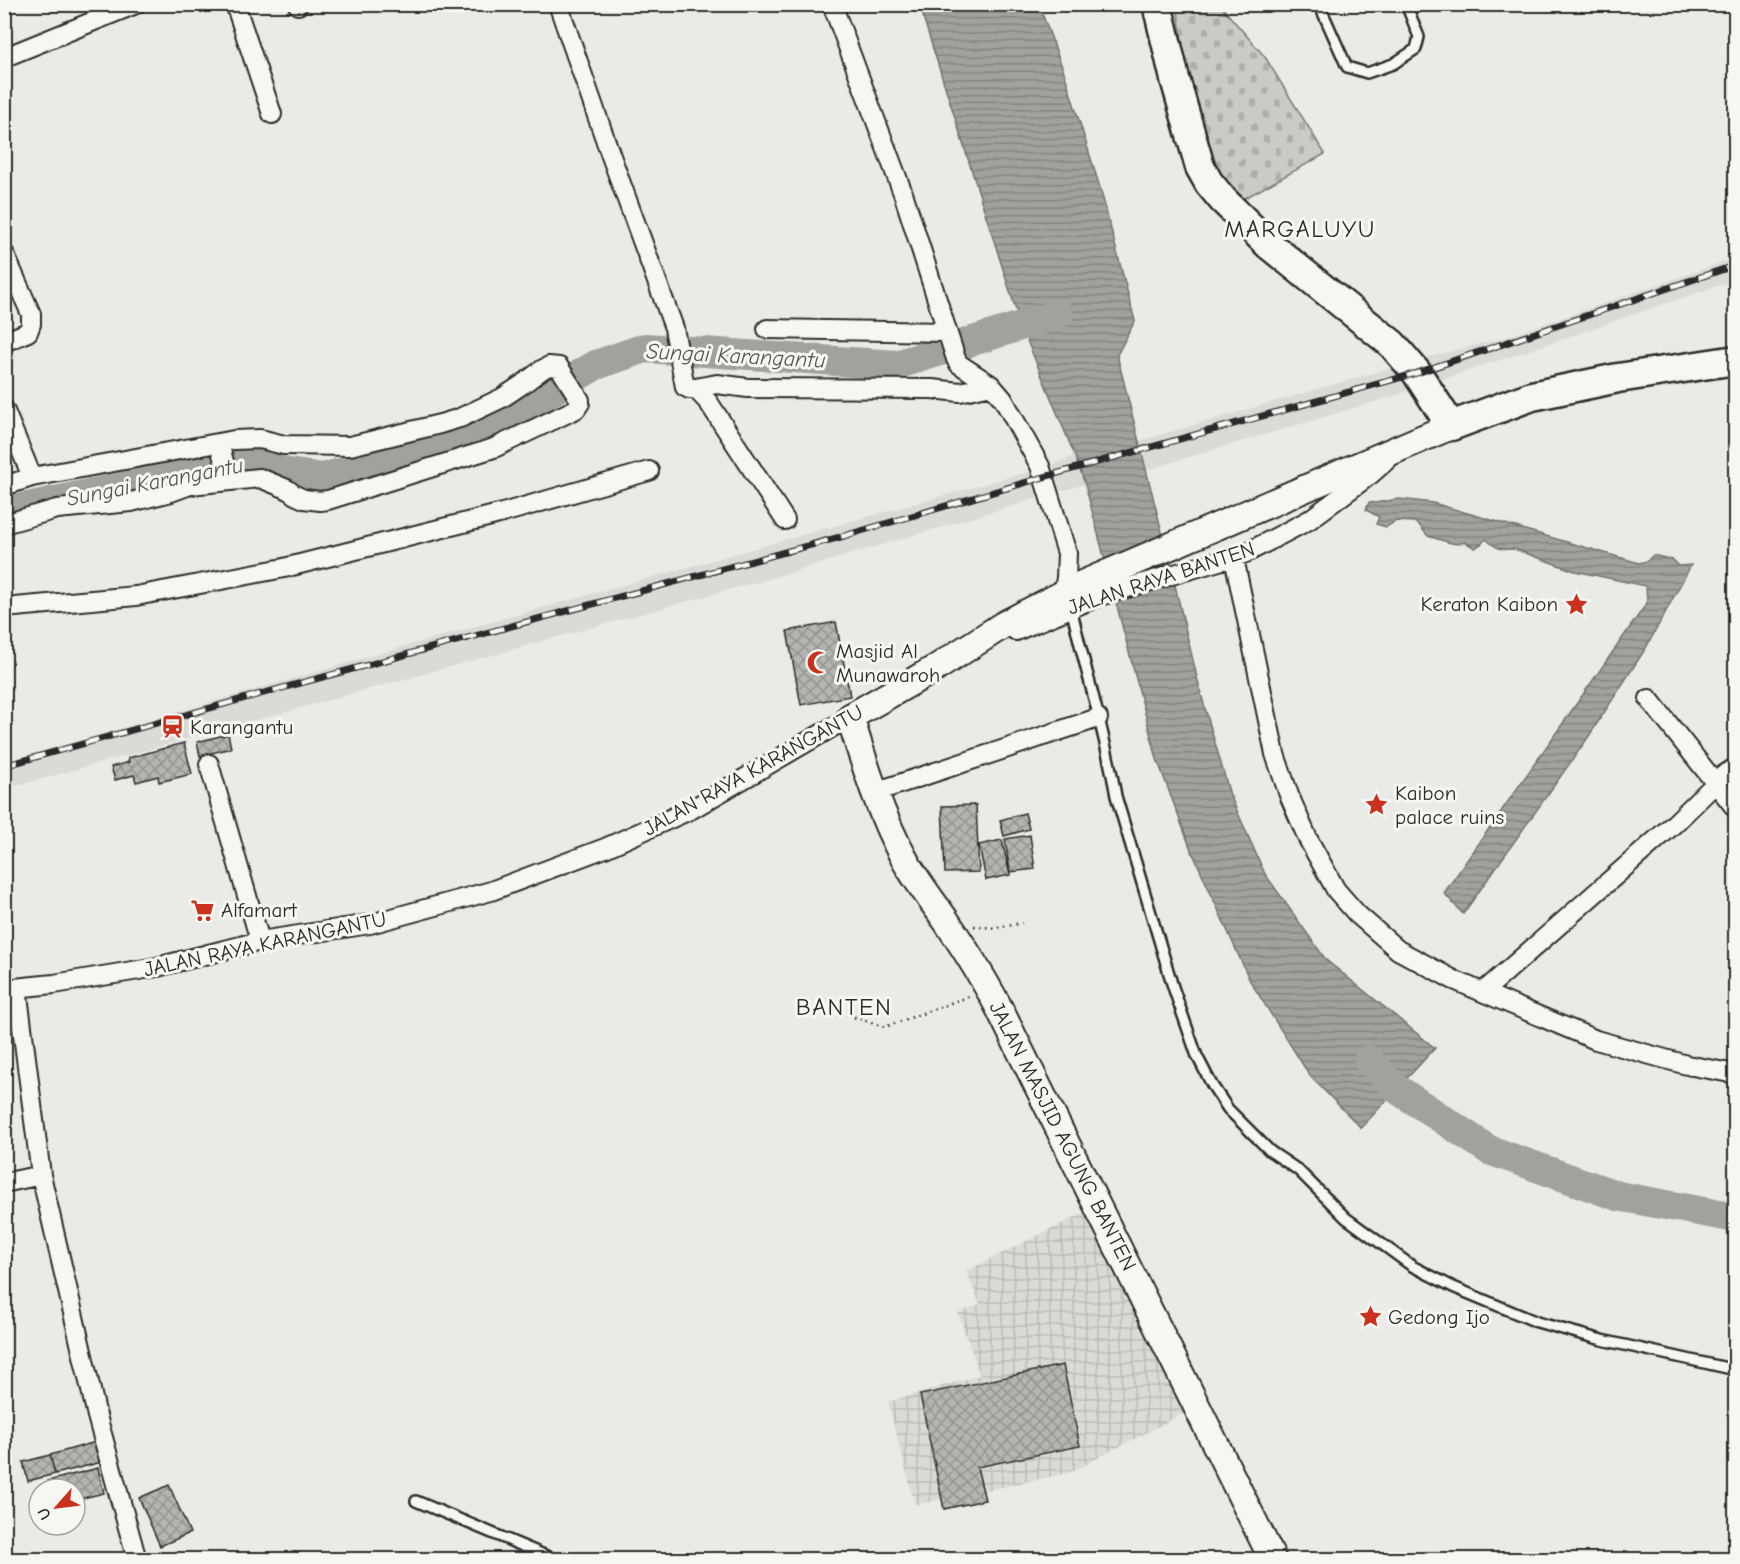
<svg xmlns="http://www.w3.org/2000/svg" width="1740" height="1564" viewBox="0 0 1740 1564" font-family="'Comic Neue',sans-serif">
  <style>
    .built { fill: #dadad6 }
    .industrial { fill: url(#industrial-grid) }
    .cemetery { fill: url(#cemetery-stones); stroke: #7a7a79; stroke-width: 1.5 }
    .water { fill: url(#water-rules); stroke: #727270; stroke-width: 1.5 }
    .lines { fill: none; stroke-linecap: round; stroke-linejoin: round }
    .river { stroke: #a1a19e; stroke-width: 30 }
    .building { fill: url(#building-cross-hatch); stroke: #2b2b2b; stroke-width: 1.5 }
    .service-casing { stroke: #2b2b2b; stroke-width: 14 }
    .minor-casing { stroke: #2b2b2b; stroke-width: 22 }
    .secondary-casing { stroke: #2b2b2b; stroke-width: 30 }
    .primary-casing { stroke: #2b2b2b; stroke-width: 33 }
    .path { stroke: #2b2b2b; stroke-width: 3; stroke-dasharray: 1.5 4.5; stroke-linecap: butt }
    .service { stroke: #f6f6f2; stroke-width: 9 }
    .minor { stroke: #f6f6f2; stroke-width: 18 }
    .secondary { stroke: #f6f6f2; stroke-width: 26 }
    .primary { stroke: #f6f6f2; stroke-width: 28 }
    .rail-casing { stroke: #2b2b2b; stroke-width: 7 }
    .rail { stroke: #f6f6f2; stroke-width: 4.5; stroke-dasharray: 14; stroke-linecap: butt }
    .labels { text-anchor: middle; dominant-baseline: central; stroke-width: 6; stroke-linejoin: round; paint-order: stroke }
    .street-label { font-size: 21px; fill: #2b2b2b; stroke: #f6f6f2 }
    .poi-label { font-size: 21px; fill: #2b2b2b; stroke: #f6f6f2; text-anchor: start }
    .water-label { font-size: 22px; font-style: italic; fill: #545453; stroke: #f6f6f2 }
    .quarter-label { font-size: 24px; letter-spacing: 1.5px; fill: #2b2b2b; stroke: #f6f6f2 }
  </style>
  <defs>
    <pattern id="industrial-grid" width="8" height="8" patternUnits="userSpaceOnUse" patternTransform="scale(1.5)"><rect width="8" height="8" fill="#dadad6"/><path d="M0 4h8M4 0v8" fill="none" stroke="#bbbbb8"/></pattern>
    <pattern id="cemetery-stones" width="16" height="16" patternUnits="userSpaceOnUse" patternTransform="scale(1.5)"><rect width="16" height="16" fill="#cacac7"/><path d="M2 7V4a2 2 0 0 1 4 0v3zM10 15v-3a2 2 0 0 1 4 0v3z" fill="#aeaeab"/></pattern>
    <pattern id="water-rules" width="6" height="5" patternUnits="userSpaceOnUse" patternTransform="scale(1.5)"><rect width="6" height="5" fill="#a1a19e"/><path d="M0 2.5h6" fill="none" stroke="#838381"/></pattern>
    <pattern id="building-cross-hatch" width="8" height="8" patternUnits="userSpaceOnUse" patternTransform="scale(1.5)"><rect width="8" height="8" fill="#b4b4b1"/><path d="M0 0l8 8M0 8l8-8" fill="none" stroke="#939390"/></pattern>
  </defs>
  <rect width="100%" height="100%" fill="#eaeae6"/>
  <filter id="ink" filterUnits="userSpaceOnUse"><feTurbulence type="fractalNoise" baseFrequency=".0167" numOctaves="2"/><feDisplacementMap in="SourceGraphic" scale="12" xChannelSelector="R" yChannelSelector="G"/><feConvolveMatrix kernelMatrix="1 2 1 2 8 2 1 2 1" color-interpolation-filters="sRGB"/></filter>
  <g filter="url(#ink)">
    <path class="built" d="M1735,258V280L1391,397L1146,470L1139,441L1418,360L1506,337Z
      M1075,456L1085,484L772,578L5,789V762L430,639L1042,468Z"/>
    <path class="industrial" d="M1108,1201L1205,1402L1069,1473L915,1505L888,1402L980,1375L958,1313L980,1304L966,1271Z"/>
    <path class="cemetery" d="M1206,5H1220L1265,57L1325,154L1236,203L1212,173L1183,49L1178,11Z"/>
    <path class="water" d="M921,5H1039L1064,72L1101,191L1135,321L1117,355L1168,556L1201,694L1230,795L1265,874L1326,960L1435,1048L1361,1128L1310,1076L1250,981L1190,847L1157,759L1085,484L1075,456L1021,326L924,20Z
      M1399,499L1433,503L1639,563L1647,561L1653,555L1673,560L1679,566L1691,565L1647,646L1587,739L1463,914L1444,893L1647,603L1646,586L1575,571L1514,549C1499,550 1496,548 1486,539L1481,544L1475,548L1465,542L1457,544L1451,543L1428,536L1420,526L1414,522L1396,521L1386,527L1376,524L1379,517L1366,510L1369,502L1375,503Z"/>
    <g class="lines">
      <path class="river" d="M4,512L243,461L288,473L323,478L482,432L596,365L645,348L896,365L1059,314
        M1368,1060L1397,1089L1489,1150L1618,1196L1736,1218"/>
    </g>
    <path class="building" d="M836,622L850,696L801,705L787,631Z
      M228,734L231,748L200,756L197,742Z
      M184,743L192,774L159,782L158,776L136,782L134,775L115,780L111,767L129,762L128,758Z
      M976,805L979,872L945,873L942,806Z
      M1025,813L1029,829L1004,836L1000,820Z
      M1030,835L1035,869L1010,872L1005,839Z
      M1002,840L1010,875L986,880L979,845Z
      M1063,1365L1080,1446L977,1467L985,1500L944,1509L920,1395Z
      M96,1442L102,1462L55,1474L50,1455Z
      M50,1455L55,1474L28,1481L23,1462Z
      M98,1468L104,1493L75,1500V1489H50L48,1481Z
      M169,1485L190,1533L160,1546L139,1498Z"/>
    <g class="lines">
      <defs>
        <path id="service" d="M1319,4L1347,67L1367,73L1393,64L1416,49L1419,37L1406,4
          M1071,607C1085,670 1105,732 1116,796L1173,987L1197,1056L1212,1085L1228,1109L1270,1151L1298,1170L1346,1218L1412,1266L1453,1287L1537,1322L1602,1340L1736,1370
          M416,1501L556,1560"/>
        <path id="minor" d="M235,4L272,114
          M298,4V5
          M558,4L611,156L674,328L685,387L689,389L695,388L709,403L785,520
          M832,4L904,196L956,359L959,364L991,385L1003,399L1040,466L1067,553L1066,578L1063,594
          M10,55L136,4
          M4,253L31,314V324L28,332L4,342
          M767,329L947,332
          M695,388L717,384L748,388L932,389L960,392L991,385
          M4,409L32,477
          M219,443L229,480
          M4,486L32,477L234,440L260,439L284,445L350,446L440,424L460,418L502,398L523,384L543,369L549,366L559,367L580,400V403L576,409L494,448L328,500L320,501L304,499L295,495L287,489L260,478L190,485L171,492L131,502L57,509L4,524
          M1234,558L1275,754L1289,795L1308,839L1336,890L1357,914L1398,950L1454,980L1508,1003L1596,1040L1687,1065L1736,1074
          M4,608L136,596L284,568L499,514L649,471
          M1016,631L1100,596L1246,553L1309,520L1370,475L1388,459
          M1649,699L1736,809
          M209,764L260,941
          M875,792L1098,718
          M17,988L41,1175L97,1416L137,1560
          M4,989L54,984L157,967L260,941L370,924L491,891L605,848L692,809L850,717
          M1483,992L1674,824L1725,774L1736,767
          M4,1183L41,1175"/>
        <path id="secondary" d="M1273,1560L997,1004C982,976 965,949 947,922C933,902 918,883 906,862C881,817 865,766 850,717L936,668L1003,625L1080,585L1451,426"/>
        <path id="primary" d="M1157,4L1175,79L1200,167L1209,183L1223,200L1269,245L1392,344L1417,373L1451,426L1532,396L1618,378L1736,360"/>
      </defs>
      <use href="#service" class="service-casing"/>
      <use href="#minor" class="minor-casing"/>
      <use href="#secondary" class="secondary-casing"/>
      <use href="#primary" class="primary-casing"/>
      <path class="path" d="M974,926L994,928L1022,923
        M854,1017L885,1027L970,996"/>
      <use href="#service" class="service"/>
      <use href="#minor" class="minor"/>
      <use href="#secondary" class="secondary"/>
      <use href="#primary" class="primary"/>
      <defs>
        <path id="rail" d="M4,766L253,696L844,536L1044,477L1417,373L1736,265"/>
      </defs>
      <use href="#rail" class="rail-casing"/>
      <use href="#rail" class="rail"/>
    </g>
  </g>
  <defs>
    <symbol id="sight-bare" viewBox="-9 -9 18 18"><path d="M0-6L1.8-2.2L6-1.7L2.9 1.2L3.7 5.4L0 3.3L-3.7 5.4L-2.9 1.2L-6-1.7L-1.8-2.2Z" fill="#c8321e" stroke="#f6f6f2" stroke-width="2.5" paint-order="stroke"/></symbol>
    <symbol id="mosque-bare" viewBox="-9 -9 18 18"><path d="M3.5-4.9A6 6 0 1 0 3.5 4.9A5 5 0 1 1 3.5-4.9Z" fill="#c8321e" stroke="#f6f6f2" stroke-width="2.5" paint-order="stroke"/></symbol>
    <symbol id="station-bare" viewBox="-9 -9 18 18"><path d="M-3-6H3Q5-6 5-4V2Q5 4 3 4L4.5 6H3L1.5 4h-3L-3 6H-4.5L-3 4Q-5 4-5 2V-4Q-5-6-3-6ZM-3.5-4v3h7v-3ZM-3.5 1v1.5H-2V1ZM2 1v1.5H3.5V1Z" fill="#c8321e" stroke="#f6f6f2" stroke-width="2.5" paint-order="stroke"/></symbol>
    <symbol id="supermarket-bare" viewBox="-9 -9 18 18"><path d="M-6-5.5h2.5l.6 2H6L4.5 2H-2.5L-4.4-4H-6ZM-1.5 3.2a1.3 1.3 0 1 0 .1 0ZM3 3.2a1.3 1.3 0 1 0 .1 0Z" fill="#c8321e" stroke="#f6f6f2" stroke-width="2.5" paint-order="stroke"/></symbol>
  </defs>
  <g fill-rule="evenodd">
    <use href="#sight-bare" x="1560" y="588" width="33" height="33"/>
    <use href="#mosque-bare" x="802" y="646" width="33" height="33"/>
    <use href="#station-bare" x="156" y="710" width="33" height="33"/>
    <use href="#sight-bare" x="1360" y="788" width="33" height="33"/>
    <use href="#supermarket-bare" x="186" y="894" width="33" height="33"/>
    <use href="#sight-bare" x="1354" y="1300" width="33" height="33"/>
  </g>
  <g class="labels">
    <g class="street-label">
      <text transform="translate(1161 578) rotate(-18)">JALAN RAYA BANTEN</text>
      <text transform="translate(753 770) rotate(-29)">JALAN RAYA KARANGANTU</text>
      <text transform="translate(265 944) rotate(-12)">JALAN RAYA KARANGANTU</text>
      <text transform="translate(1063 1136) rotate(63)">JALAN MASJID AGUNG BANTEN</text>
    </g>
    <g class="poi-label">
      <text x="1558" y="604" text-anchor="end">Keraton Kaibon</text>
      <text x="836" y="651">Masjid Al<tspan x="836" dy="24">Munawaroh</tspan></text>
      <text x="190" y="727">Karangantu</text>
      <text x="1395" y="793">Kaibon<tspan x="1395" dy="24">palace ruins</tspan></text>
      <text x="221" y="910">Alfamart</text>
      <text x="1388" y="1317">Gedong Ijo</text>
    </g>
    <g class="water-label">
      <text transform="translate(736 356) rotate(3)">Sungai Karangantu</text>
      <text transform="translate(155 482) rotate(-11)">Sungai Karangantu</text>
    </g>
    <g class="quarter-label">
      <text x="1300" y="229">MARGALUYU</text>
      <text x="844" y="1007">BANTEN</text>
    </g>
  </g>
  <rect width="1740" height="1564" fill="none" stroke="#f6f6f2" stroke-width="24"/>
  <rect x="12" y="12" width="1716" height="1540" fill="none" stroke="#2b2b2b" stroke-width="2" filter="url(#ink)"/>
  <g transform="translate(57 1507) rotate(242)"><circle r="28" fill="#f6f6f2" stroke="#a5a5a2" stroke-width="1.5"/>
  <path d="M0-4.5L10 22L0 15L-10 22Z" fill="#c8321e"/>
  <text y="-9" font-size="16" font-weight="bold" text-anchor="middle" fill="#2b2b2b">U</text>
  </g>
</svg>
